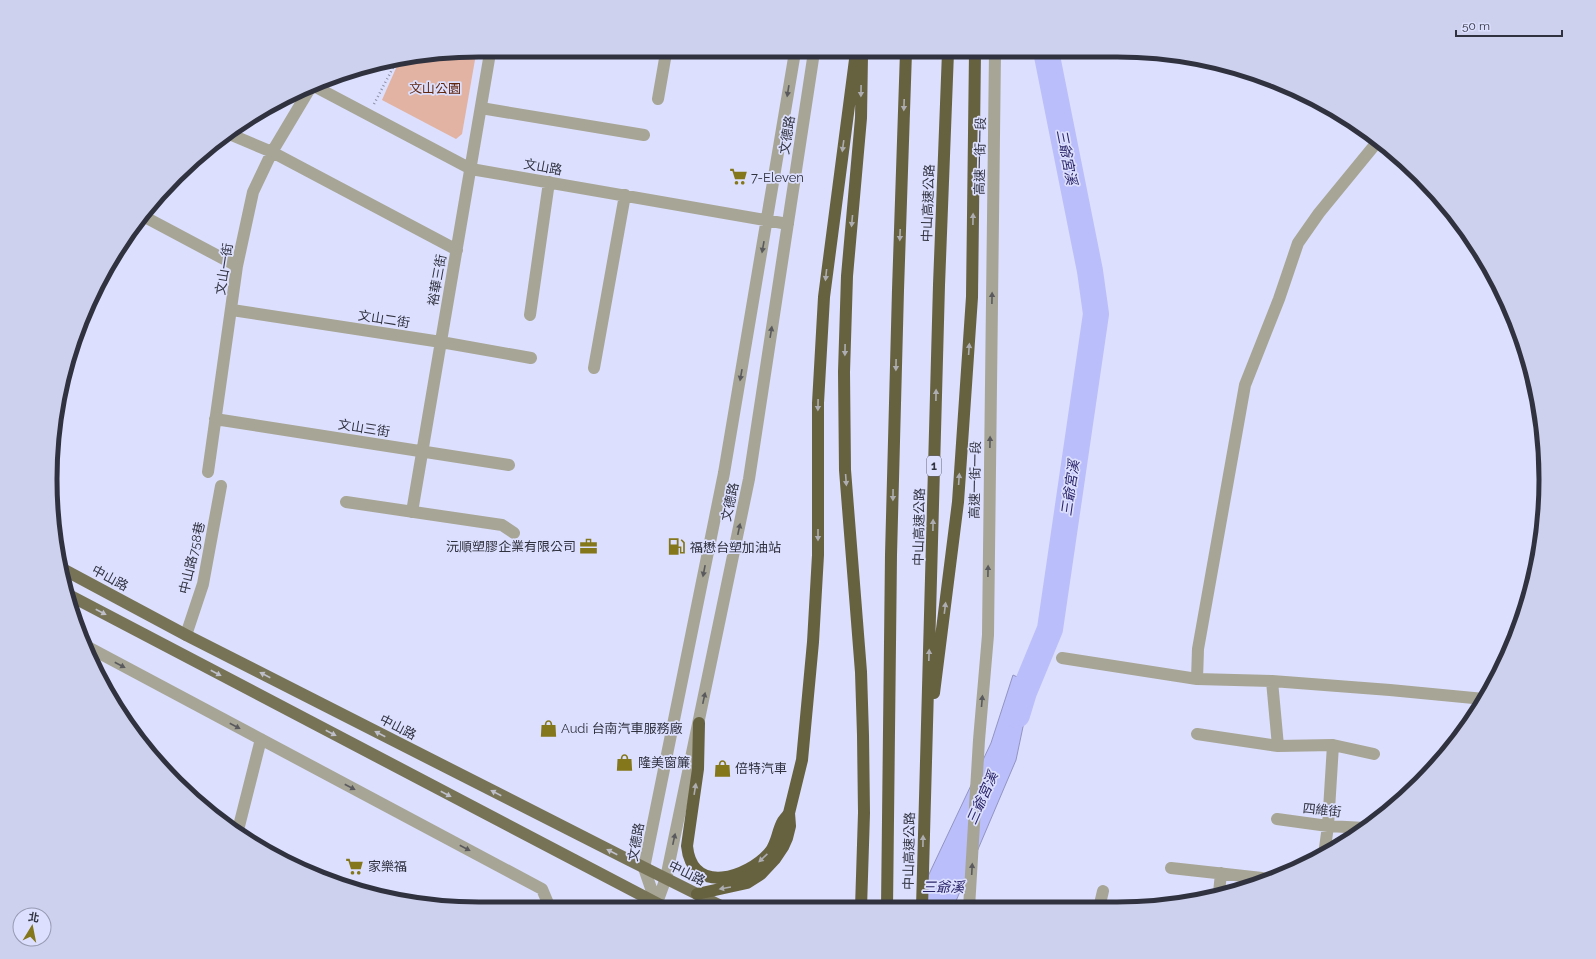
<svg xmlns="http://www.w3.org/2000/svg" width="1596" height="959" viewBox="0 0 1596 959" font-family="Raleway,'Noto Sans TC',sans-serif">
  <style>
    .green { fill: #e2b3a2 }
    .water { fill: #babefa; stroke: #9194c2 }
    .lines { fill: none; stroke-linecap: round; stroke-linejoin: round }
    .river { stroke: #babefa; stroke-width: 26 }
    .path { stroke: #8c8fa5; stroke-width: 2.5; stroke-dasharray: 1 3; stroke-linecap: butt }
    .minor { stroke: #a7a595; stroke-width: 12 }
    .major { stroke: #777356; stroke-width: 12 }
    .highway { stroke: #66613f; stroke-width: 12 }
    .oneway { fill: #5a5a5e }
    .oneway2 { fill: #adadb1 }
    .oneway3 { fill: #bebfcb }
    .labels { text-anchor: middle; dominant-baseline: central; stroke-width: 3.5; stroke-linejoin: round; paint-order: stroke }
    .shield { fill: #dcdffd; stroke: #646679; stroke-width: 1 }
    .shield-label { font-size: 12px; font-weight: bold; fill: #303240 }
    .park-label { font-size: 13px; fill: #61270f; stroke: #dcdffd }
    .street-label { font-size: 13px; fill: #303240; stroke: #dcdffd }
    .poi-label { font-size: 13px; fill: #303240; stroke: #dcdffd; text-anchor: start }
    .water-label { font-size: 14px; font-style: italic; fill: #2a2468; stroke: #dcdffd }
    .rim { fill: none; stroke: #303240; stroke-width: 5 }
  </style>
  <rect width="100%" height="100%" fill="#dcdffd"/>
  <path class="green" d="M423,54H476L462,134L456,139L382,100L400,59Z"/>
  <path class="water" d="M1013,675L1032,684L1016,760L953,908H913L991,743Z"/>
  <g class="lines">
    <path class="river" d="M1017,715L1024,692L1050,629L1096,314L1090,271L1046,51"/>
    <path class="path" d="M374,104L397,60"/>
    <path class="minor" d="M312,85L471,169L788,224
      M658,99L666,53
      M481,108L644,135
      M227,133L272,152L457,250
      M143,216L237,266
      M232,310L441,342L531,358
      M530,315L549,182
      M594,368L625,195
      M215,419L509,465
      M208,472L237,266L253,192L272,152L312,85
      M346,502L502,525L514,533
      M412,512L490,53
      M186,635L203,584L221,486
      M86,646L542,889L550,908
      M1062,658L1197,679L1272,681L1390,690L1484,699
      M1197,679L1198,649L1245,385L1279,299L1298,243L1319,213L1378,141
      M1272,681L1278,746
      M1197,734L1278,746L1333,745L1374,754
      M1277,819L1328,826L1365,828
      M237,834L261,739
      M1324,855L1328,826L1333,745
      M1171,868L1262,878L1261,883
      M1219,893L1221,873
      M656,903L644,868L724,473L795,52
      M655,908L666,878L749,479L814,52
      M969,908L979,740L988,635L995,52
      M1099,908L1103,891"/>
    <path class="major" d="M59,567L186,635L629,860L725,908
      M67,594L666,908"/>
    <path class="highway" d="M934,693L958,502L972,297L975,52
      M699,723L698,769L687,846C692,896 748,878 770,852C777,843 777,833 782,823C783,820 787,817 789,813
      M697,894L747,883L761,874L775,859L783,847L787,838L790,826L789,813L802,760L813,642L818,555V403L824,297L856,52
      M861,908L864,813L863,735L861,672L845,470L844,372L847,276L861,118L862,55
      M887,908L891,555L898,290L906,52
      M922,908L939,285L948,52"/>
  </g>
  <defs><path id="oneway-solid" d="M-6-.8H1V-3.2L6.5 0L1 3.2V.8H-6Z"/></defs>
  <g class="oneway">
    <use href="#oneway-solid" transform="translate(788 91) rotate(99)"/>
    <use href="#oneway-solid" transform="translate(763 247) rotate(100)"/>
    <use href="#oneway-solid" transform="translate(992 298) rotate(-89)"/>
    <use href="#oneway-solid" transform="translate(771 332) rotate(-81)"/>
    <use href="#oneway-solid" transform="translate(741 375) rotate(100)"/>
    <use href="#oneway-solid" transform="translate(990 442) rotate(-89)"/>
    <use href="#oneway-solid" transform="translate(739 529) rotate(-78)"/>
    <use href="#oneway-solid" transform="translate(704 571) rotate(101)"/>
    <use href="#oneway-solid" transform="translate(988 571) rotate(-89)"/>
    <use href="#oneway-solid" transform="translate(120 665) rotate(28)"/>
    <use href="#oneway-solid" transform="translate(704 698) rotate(-78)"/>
    <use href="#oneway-solid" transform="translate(982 701) rotate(-85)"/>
    <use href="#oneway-solid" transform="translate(235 726) rotate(28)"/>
    <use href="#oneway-solid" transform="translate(350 787) rotate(28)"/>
    <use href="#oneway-solid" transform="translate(674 839) rotate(-78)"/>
    <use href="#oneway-solid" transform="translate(465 848) rotate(28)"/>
    <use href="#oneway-solid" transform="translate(972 869) rotate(-87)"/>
  </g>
  <g class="oneway2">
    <use href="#oneway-solid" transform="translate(861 91) rotate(91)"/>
    <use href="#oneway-solid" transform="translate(904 105) rotate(92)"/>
    <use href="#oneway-solid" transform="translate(843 146) rotate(98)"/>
    <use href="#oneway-solid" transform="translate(973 219) rotate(-89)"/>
    <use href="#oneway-solid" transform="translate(852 221) rotate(95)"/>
    <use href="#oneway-solid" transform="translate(900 235) rotate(92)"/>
    <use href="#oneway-solid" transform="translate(826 275) rotate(96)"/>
    <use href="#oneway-solid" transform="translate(969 349) rotate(-86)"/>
    <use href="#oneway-solid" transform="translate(845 350) rotate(91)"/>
    <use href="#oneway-solid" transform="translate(896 365) rotate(91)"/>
    <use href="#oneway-solid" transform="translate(936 395) rotate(-89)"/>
    <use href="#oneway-solid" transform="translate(818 405) rotate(91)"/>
    <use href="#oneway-solid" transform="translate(959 479) rotate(-86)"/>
    <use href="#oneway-solid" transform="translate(846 480) rotate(86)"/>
    <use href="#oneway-solid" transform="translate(893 495) rotate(91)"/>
    <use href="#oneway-solid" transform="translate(933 525) rotate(-89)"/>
    <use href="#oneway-solid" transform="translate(818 535) rotate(90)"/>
    <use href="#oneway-solid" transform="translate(945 608) rotate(-83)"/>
    <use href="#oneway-solid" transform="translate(929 655) rotate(-88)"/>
    <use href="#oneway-solid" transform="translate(695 789) rotate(-81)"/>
    <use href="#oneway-solid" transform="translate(923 841) rotate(-89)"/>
    <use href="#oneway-solid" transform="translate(763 858) rotate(137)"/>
    <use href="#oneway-solid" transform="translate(725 888) rotate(170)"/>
  </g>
  <g class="oneway3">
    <use href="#oneway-solid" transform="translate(101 612) rotate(28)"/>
    <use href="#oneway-solid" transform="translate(216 673) rotate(28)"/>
    <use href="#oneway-solid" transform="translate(265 675) rotate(-153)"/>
    <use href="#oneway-solid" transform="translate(331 733) rotate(28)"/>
    <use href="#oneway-solid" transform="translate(380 734) rotate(-153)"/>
    <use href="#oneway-solid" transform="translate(496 793) rotate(-153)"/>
    <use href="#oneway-solid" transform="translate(446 794) rotate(28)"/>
    <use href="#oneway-solid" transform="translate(612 852) rotate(-153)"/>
  </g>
  <defs>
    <symbol id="supermarket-bare" viewBox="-9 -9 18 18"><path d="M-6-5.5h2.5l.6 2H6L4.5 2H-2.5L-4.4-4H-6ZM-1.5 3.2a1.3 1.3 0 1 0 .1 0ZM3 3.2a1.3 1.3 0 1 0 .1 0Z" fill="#84771b" stroke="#dcdffd" stroke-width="2.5" paint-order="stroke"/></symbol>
    <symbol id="office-bare" viewBox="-9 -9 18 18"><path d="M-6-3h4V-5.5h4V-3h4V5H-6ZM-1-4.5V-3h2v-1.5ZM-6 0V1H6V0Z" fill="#84771b" stroke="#dcdffd" stroke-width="2.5" paint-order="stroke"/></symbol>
    <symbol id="fuel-bare" viewBox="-9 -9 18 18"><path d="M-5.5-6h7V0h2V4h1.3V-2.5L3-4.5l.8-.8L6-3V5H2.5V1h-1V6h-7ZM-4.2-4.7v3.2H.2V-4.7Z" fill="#84771b" stroke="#dcdffd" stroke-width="2.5" paint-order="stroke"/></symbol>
    <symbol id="shop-bare" viewBox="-9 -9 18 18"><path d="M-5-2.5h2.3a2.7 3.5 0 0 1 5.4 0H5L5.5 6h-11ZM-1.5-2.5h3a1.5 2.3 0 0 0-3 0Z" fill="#84771b" stroke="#dcdffd" stroke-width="2.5" paint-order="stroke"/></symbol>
  </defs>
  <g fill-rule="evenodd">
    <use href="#supermarket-bare" x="726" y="164" width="25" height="25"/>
    <use href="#office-bare" x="576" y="534" width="25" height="25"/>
    <use href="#fuel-bare" x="664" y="534" width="25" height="25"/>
    <use href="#shop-bare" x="536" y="716" width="25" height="25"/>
    <use href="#shop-bare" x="612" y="750" width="25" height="25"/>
    <use href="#shop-bare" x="710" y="756" width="25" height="25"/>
    <use href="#supermarket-bare" x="342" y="854" width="25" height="25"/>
  </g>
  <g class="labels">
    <rect class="shield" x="927" y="456" width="14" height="20" rx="3"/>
    <g class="shield-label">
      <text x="934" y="466">1</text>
    </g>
    <g class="park-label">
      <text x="435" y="88">文山公園</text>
    </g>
    <g class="street-label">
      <text transform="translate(787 135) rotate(-81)">文德路</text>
      <text transform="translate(980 156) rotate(-89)">高速一街一段</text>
      <text transform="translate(543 167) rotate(10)">文山路</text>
      <text transform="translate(928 203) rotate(-88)">中山高速公路</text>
      <text transform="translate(224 269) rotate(-81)">文山一街</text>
      <text transform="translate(437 280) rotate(-80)">裕華三街</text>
      <text transform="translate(384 319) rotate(9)">文山二街</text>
      <text transform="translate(364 428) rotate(9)">文山三街</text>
      <text transform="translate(975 480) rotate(-89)">高速一街一段</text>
      <text transform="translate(730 502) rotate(-78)">文德路</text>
      <text transform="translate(919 527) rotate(-89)">中山高速公路</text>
      <text transform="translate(192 558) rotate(-77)">中山路758巷</text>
      <text transform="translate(110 578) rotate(28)">中山路</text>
      <text transform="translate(398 727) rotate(27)">中山路</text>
      <text transform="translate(1322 810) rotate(6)">四維街</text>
      <text transform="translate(636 842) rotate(-80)">文德路</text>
      <text transform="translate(909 851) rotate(-89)">中山高速公路</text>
      <text transform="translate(687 873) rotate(26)">中山路</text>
    </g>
    <g class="poi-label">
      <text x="751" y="177">7-Eleven</text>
      <text x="576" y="546" text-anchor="end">沅順塑膠企業有限公司</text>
      <text x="690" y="547">福懋台塑加油站</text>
      <text x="561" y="728">Audi 台南汽車服務廠</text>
      <text x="638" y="762">隆美窗簾</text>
      <text x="735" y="768">倍特汽車</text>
      <text x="368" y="866">家樂福</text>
    </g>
    <g class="water-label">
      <text transform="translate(1067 157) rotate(79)">三爺宮溪</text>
      <text transform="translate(1070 488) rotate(-82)">三爺宮溪</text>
      <text transform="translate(982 798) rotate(-66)">三爺宮溪</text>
      <text x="943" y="887">三爺溪</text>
    </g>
  </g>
  <path d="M0 0H1596V959H0ZM479 57H1117A422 422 0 0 1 1539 479V480A422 422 0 0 1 1117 902H479A422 422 0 0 1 57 480V479A422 422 0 0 1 479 57Z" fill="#ced1ee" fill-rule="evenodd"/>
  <path class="rim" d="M479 57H1117A422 422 0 0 1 1539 479V480A422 422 0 0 1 1117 902H479A422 422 0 0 1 57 480V479A422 422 0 0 1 479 57Z"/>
  <g transform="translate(32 927) rotate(10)"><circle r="19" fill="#dcdffd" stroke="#979ab1"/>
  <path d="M0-3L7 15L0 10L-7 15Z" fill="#84771b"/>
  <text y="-6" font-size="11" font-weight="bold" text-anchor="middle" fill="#303240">北</text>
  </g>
  <path d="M1456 30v6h106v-6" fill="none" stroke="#303240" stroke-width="2"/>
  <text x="1462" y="30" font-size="12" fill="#303240" stroke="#dcdffd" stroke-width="3" paint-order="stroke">50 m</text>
</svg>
